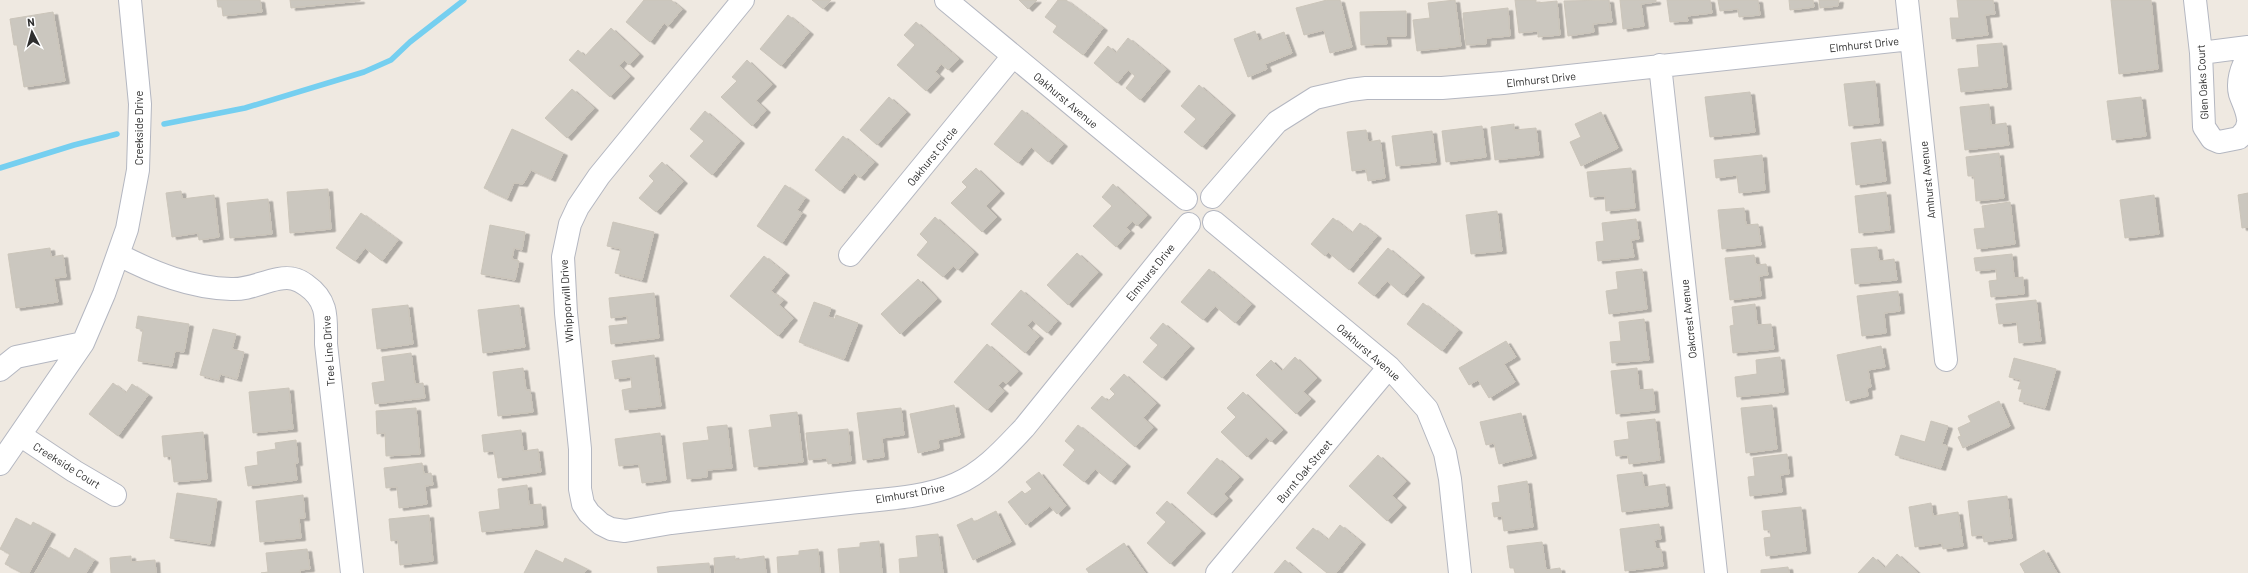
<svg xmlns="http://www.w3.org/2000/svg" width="2248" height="573" viewBox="0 0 2248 573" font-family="Barlow,sans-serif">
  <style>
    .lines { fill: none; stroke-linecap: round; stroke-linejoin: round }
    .stream { stroke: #75cff0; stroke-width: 5.5 }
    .building { fill: #cbc7bf; stroke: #cbc5ba; filter: url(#shadow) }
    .minor-casing { stroke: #b4b7c1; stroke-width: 24 }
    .minor { stroke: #fff; stroke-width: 22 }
    .labels { text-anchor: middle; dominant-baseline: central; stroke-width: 4; stroke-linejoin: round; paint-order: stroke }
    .street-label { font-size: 11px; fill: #2e2e2e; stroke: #fff }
  </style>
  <defs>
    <filter id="shadow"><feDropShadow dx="4.5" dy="2.5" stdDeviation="0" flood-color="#0004"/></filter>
  </defs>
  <rect width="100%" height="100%" fill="#efe9e1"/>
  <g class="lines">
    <path class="stream" d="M164,124L245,108L364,72L391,60L410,42L464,0
      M0,168L74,145L117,134"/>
  </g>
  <path class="building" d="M217,0H260L262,12L223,16L222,7H218Z
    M290,0H360V1L291,8Z
    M644,0H671L682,9L668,26L664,23L650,42L626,22Z
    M812,0H831L823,9Z
    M1019,0H1037L1028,9Z
    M1058,0H1066L1103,28L1083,55L1053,32L1057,26L1045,17Z
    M1327,0H1340L1352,47L1330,53L1324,30L1304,35L1296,8Z
    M1455,0L1461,46L1417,51L1413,20L1430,18L1428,3Z
    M1515,0H1536V3L1557,1L1560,35L1538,37V31L1519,33Z
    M1609,0L1612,22L1593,24L1594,32L1568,36L1564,1Z
    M1620,0H1656V2L1641,4L1644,26L1623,29Z
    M1667,0H1710L1712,13L1687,16L1688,21L1670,22Z
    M1718,0H1758L1760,15L1739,17L1738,9L1720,11Z
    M1789,0H1813L1814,7L1790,10Z
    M1819,0H1839L1838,6L1820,8Z
    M1957,0H1993L1995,14L1985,15L1988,35L1952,39L1950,18H1959Z
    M2111,0H2151L2158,69L2119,74Z
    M1508,8L1510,36L1486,38V44L1466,45L1463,13Z
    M1406,11V36H1386L1387,44L1361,45L1360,12Z
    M53,12L65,81L24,87L17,45H14L10,19Z
    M788,15L809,32L781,66L760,49Z
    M916,22L959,59L948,70L941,64L935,72L940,76L926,91L897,65L915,45L904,35Z
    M611,28L639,54L629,65L624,60L619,66L630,76L610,97L569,60L578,50L585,56Z
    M1255,31L1259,41L1284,32L1292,53L1265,64L1267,69L1248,77L1234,39Z
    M1128,38L1166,69L1140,100L1126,88L1135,76L1128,70L1117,83L1094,63L1108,46L1116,53Z
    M2002,43L2007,87L1961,92L1958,69L1979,67L1977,45Z
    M747,60L772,84L756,101L766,110L752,126L721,97L737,81L732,77Z
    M1875,81L1879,123L1849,126L1844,84Z
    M1199,85L1231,113L1202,147L1184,132L1196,119L1181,106Z
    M572,89L594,108L567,138L545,118Z
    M1750,92L1755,132L1710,137L1705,97Z
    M889,97L906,112L877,145L860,130Z
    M2141,97L2146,136L2112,140L2107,101Z
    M1989,104L1991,125L2006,123L2009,145L1965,150L1960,107Z
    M1022,110L1063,144L1048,162L1031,147L1018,163L994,144Z
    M705,111L740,141L712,175L690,156L704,141L690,129Z
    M1601,112L1618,148L1581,166L1570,142L1581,137L1575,124Z
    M1514,124V130L1536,128L1539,155L1495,160L1491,127Z
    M1482,126L1486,157L1446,162L1442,131Z
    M512,129L563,153L551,179L531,170L523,184L514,183L507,199L484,188Z
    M1366,130L1368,142L1380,140L1385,178L1368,181L1366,169L1352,171L1347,132Z
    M1432,131L1436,162L1396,166L1392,136Z
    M843,136L874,162L860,178L854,173L840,191L815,170Z
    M1881,139L1886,181L1856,185L1851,143Z
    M1999,153L2004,198L1976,201L1974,176H1968L1966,157Z
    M1762,155L1765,190L1739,193L1737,175L1716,178L1714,160Z
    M662,162L683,181L656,212L639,198L654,181L649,176Z
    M976,168L1000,191L986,206L997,217L982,232L951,203L967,187L962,182Z
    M1631,168L1635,208L1606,211L1605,196L1590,197L1587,172Z
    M1113,184L1147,215L1137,226L1132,221L1126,228L1130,231L1116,247L1093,226L1112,206L1102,197Z
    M785,185L805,198L797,210L802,213L782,243L757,226Z
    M328,189L331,229L290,233L287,192Z
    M181,191L182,199L214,195L219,237L199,240L198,233L172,237L166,193Z
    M1886,192L1890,230L1859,233L1855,196Z
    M2248,193V227L2242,228L2238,195Z
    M2154,195L2159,234L2125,238L2120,200Z
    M268,199L272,234L230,238L227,203Z
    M2010,202L2015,244L1977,249L1974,229L1985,228L1982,206Z
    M1744,208L1746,225L1758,224L1761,245L1722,249L1718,210Z
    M1497,211L1502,251L1471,254L1466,215Z
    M361,213L398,240L382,261L365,248L355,261L336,248Z
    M935,217L974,252L958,270L953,266L943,277L917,255L928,242L920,234Z
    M1333,218L1352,233L1360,223L1377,236L1349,270L1328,252L1325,256L1311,244Z
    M1636,219L1639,239L1631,240L1634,257L1598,261L1596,242L1604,241L1602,223Z
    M613,222L654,232L642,280L615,273L621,249L607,246Z
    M490,225L525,232L522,250L514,248L512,259L519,261L515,280L481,274Z
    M1877,247L1879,261L1894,259L1897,280L1855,284L1851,249Z
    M50,248L51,257L63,255L66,277L54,278L58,302L16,308L8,254Z
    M1388,248L1420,275L1403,295L1387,281L1374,296L1358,283Z
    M1077,253L1098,272L1068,305L1047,285Z
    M2012,254L2014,278L2023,277L2024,294L1991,297L1989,281L1997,280L1996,269L1976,271L1974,258Z
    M1754,255L1756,265L1766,264L1768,275L1759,276L1761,296L1730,300L1725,258Z
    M764,256L785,273L771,291L783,300L779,305L793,318L778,336L730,296Z
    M1209,269L1251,304L1235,323L1215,306L1203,320L1181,302Z
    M1642,269L1647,309L1609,314L1606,291L1618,289L1616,272Z
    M918,279L937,299L900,334L881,314Z
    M1021,290L1057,321L1047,333L1032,320L1027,326L1039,336L1025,353L991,324Z
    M1898,291L1900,311L1884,313L1886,333L1862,336L1857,296Z
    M654,293L659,338L611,344L609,326L628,324L627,316L611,318L609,298Z
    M2036,300L2041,341L2019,343L2017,322L1999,324L1996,304Z
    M814,302L831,308L828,317L835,319L836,315L858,323L844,359L799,342Z
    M1423,303L1458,330L1442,351L1407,324Z
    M1755,304L1757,325L1771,324L1774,349L1733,353L1730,326L1734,325L1732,307Z
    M408,305L413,344L377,349L372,309Z
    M519,305L525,347L483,353L478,310Z
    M138,316L189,324L184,352L175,351L172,366L138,361L143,330L136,328Z
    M1644,319L1649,360L1612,363L1610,342L1621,341L1619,322Z
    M1163,323L1190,346L1162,378L1143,362L1158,345L1150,338Z
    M213,329L236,334L232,349L244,352L237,379L220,374L219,380L200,375Z
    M1506,341L1516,357L1504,364L1515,382L1489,398L1478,380L1469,385L1459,368Z
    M987,344L1018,371L1006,384L1003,381L998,386L1004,391L987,410L954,382Z
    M1881,346L1885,367L1868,370L1871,387L1867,388L1868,396L1846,401L1837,355Z
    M411,353L415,384L423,383L425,398L375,404L372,383L385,381L382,357Z
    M654,355L661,406L625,410L622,390L632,388L631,377L615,379L612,361Z
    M1295,357L1317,378L1303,392L1311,399L1296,414L1256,375L1271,360L1282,371Z
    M1780,357L1784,392L1737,397L1735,377L1757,374L1756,360Z
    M2014,358L2056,369L2045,408L2019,401L2022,389H2018L2021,380L2009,377Z
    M523,368L526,390H530L533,412L498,416L493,372Z
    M1637,368L1639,390L1653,389L1655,410L1616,414L1611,371Z
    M1124,374L1156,403L1143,418L1153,427L1135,447L1091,408L1102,396L1108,401L1115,394L1110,389Z
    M113,383L126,393L132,384L148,395L118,436L89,414Z
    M289,388L293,429L253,433L249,392Z
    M1243,392L1283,430L1271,442L1266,437L1247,457L1221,432L1236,417L1227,408Z
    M1999,401L2010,426L1963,448L1958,437L1961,436L1958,428L1971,422L1968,416Z
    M954,405L960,435L938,440L939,448L918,453L910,414Z
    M1772,405L1777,449L1746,453L1741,408Z
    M416,408L420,454L386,456L385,433L377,434L376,411Z
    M901,408L904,435L882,438L884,457L863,460L857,413Z
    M797,412L803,462L754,467L749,430L772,427L770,415Z
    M1521,413L1532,456L1499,464L1494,443L1486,445L1480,422Z
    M1655,419L1660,460L1629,464L1628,455L1616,456L1614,441L1629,439L1627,422Z
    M1931,421L1948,426L1942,444L1948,446L1941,468L1895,455L1901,435L1925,442Z
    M727,425L732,468L707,470V477L687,479L683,443L709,440L707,427Z
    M1078,425L1126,464L1111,482L1095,469L1084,482L1063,465L1075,450L1065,441Z
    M848,429L851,461L828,464L827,458L809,460L806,433Z
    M521,430L523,451L538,449L541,472L498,478L494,451L484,452L482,435Z
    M203,432L207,479L174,482L171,456L164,457L162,436Z
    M660,433L666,480L642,483L639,464L619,466L615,439Z
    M296,440L298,463H295L297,480L248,486L245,467L258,465L257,452L276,449L275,443Z
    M1787,454L1789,474L1780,475L1782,492L1750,496L1748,477L1755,476L1753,458Z
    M1378,455L1406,481L1392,496L1402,505L1387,521L1349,486Z
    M1217,458L1239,477L1224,494L1228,498L1212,515L1187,493Z
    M422,463L424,474L431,473L433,485L425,486L427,504L399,508L397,487L386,488L384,468Z
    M1039,472L1066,506L1057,514L1050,506L1026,525L1008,502L1022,491L1025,494L1032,489L1026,482Z
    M1642,472L1644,487L1665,484L1668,506L1622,512L1617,475Z
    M1527,481L1533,527L1504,531L1502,516L1494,517L1492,503L1500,502L1498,486Z
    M527,485L529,505L541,504L543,525L482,532L479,512L500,509L498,489Z
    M177,493L217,499L210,544L170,538Z
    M303,495L305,518H299L301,538L260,542L256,501Z
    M2007,496L2012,538L1984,542L1983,535L1972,536L1968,501Z
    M1167,501L1201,531L1170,564L1147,543L1166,522L1156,513Z
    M1931,503L1933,516L1958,512L1963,546L1943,549L1942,543L1915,547L1909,507Z
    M1801,507L1806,551L1766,556L1764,538L1771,537L1770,530H1764L1762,511Z
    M996,511L1011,542L973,560L957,525L972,518L974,522Z
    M429,515L433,561L400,565L398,540L391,541L389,519Z
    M16,518L31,526L33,522L51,532L29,573H22L5,564L10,554L0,549Z
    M1659,524L1661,539L1654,540L1656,549H1661L1663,566L1625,571L1620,529Z
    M1340,525L1361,542L1336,573H1327L1296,548L1313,528L1328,540Z
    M938,534L943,573H900L899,559L918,557L916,536Z
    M879,541L882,573H840L838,549L860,547V543Z
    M1542,542L1546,570L1560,568L1561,573H1515L1514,568H1510L1507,546Z
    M1124,543L1145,573H1089L1086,569Z
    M50,547L69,559L75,548L94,560L86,573H35Z
    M307,549L310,569L300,570V573H261L268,572L266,553Z
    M818,549L820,573H778L777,557L799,555V551Z
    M536,550L563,563L565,558L587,569L584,573H524Z
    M2044,550L2057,573H2025L2020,564Z
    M1897,554L1918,573H1858L1873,557L1885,568Z
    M131,556V562L155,560L156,573H111L110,558Z
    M735,556V560L764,556L766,573H715L714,558Z
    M1285,560L1300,573H1274Z
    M709,563L710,573H658L657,567Z
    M1788,567L1789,573H1761V570Z"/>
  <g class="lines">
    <defs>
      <path id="minor" d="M743,0L599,176L578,207L570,224L563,257L566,313L580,449V489L583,504L589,513L601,524L611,529L625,531L671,523C730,516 789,510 849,503C883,499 924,498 956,484C984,472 1004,449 1024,428L1189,224
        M946,0L1186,199
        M1907,0L1946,360
        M2195,0L2201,53L2204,127L2212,139L2219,142L2239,138L2246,130L2248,123
        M2201,53L2248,47
        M2248,58C2241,67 2237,83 2240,94C2243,103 2247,109 2248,119
        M1660,65L1716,573
        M1212,197L1277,122L1315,98L1350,90L1366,88H1442L1503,83L1911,39
        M1214,222L1389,367L1427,409L1445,453L1450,479L1460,573
        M119,255C154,273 191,288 231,289C248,290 262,282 278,279C289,277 297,278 306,285C329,301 326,319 326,344L352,573
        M850,255L1013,56
        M0,370L16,357L83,343
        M20,435L74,471L115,495
        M0,464L83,343L104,294L127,229L138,170L140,104L130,0
        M1217,573L1389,367"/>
    </defs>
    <use href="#minor" class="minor-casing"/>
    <use href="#minor" class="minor"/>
  </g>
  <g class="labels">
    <g class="street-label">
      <text transform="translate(1864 44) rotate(-6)">Elmhurst Drive</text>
      <text transform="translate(1541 79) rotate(-6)">Elmhurst Drive</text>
      <text transform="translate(2202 82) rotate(-93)">Glen Oaks Court</text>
      <text transform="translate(1066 100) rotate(40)">Oakhurst Avenue</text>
      <text transform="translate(138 128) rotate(-90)">Creekside Drive</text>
      <text transform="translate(932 156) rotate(-51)">Oakhurst Circle</text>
      <text transform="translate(1927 180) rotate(-96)">Amhurst Avenue</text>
      <text transform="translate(1150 272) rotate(-51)">Elmhurst Drive</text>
      <text transform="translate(566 301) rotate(-94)">Whipporwill Drive</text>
      <text transform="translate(1688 319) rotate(-96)">Oakcrest Avenue</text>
      <text transform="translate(328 351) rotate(-94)">Tree Line Drive</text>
      <text transform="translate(1369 352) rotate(41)">Oakhurst Avenue</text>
      <text transform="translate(67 465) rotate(32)">Creekside Court</text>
      <text transform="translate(1304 471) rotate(-50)">Burnt Oak Street</text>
      <text transform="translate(910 493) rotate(-10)">Elmhurst Drive</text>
    </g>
  </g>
  <g transform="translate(32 32) rotate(354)" stroke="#ffffff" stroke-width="3" paint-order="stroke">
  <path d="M0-3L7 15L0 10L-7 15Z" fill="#2e2e2e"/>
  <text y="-6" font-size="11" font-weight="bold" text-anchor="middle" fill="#2e2e2e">N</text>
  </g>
</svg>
